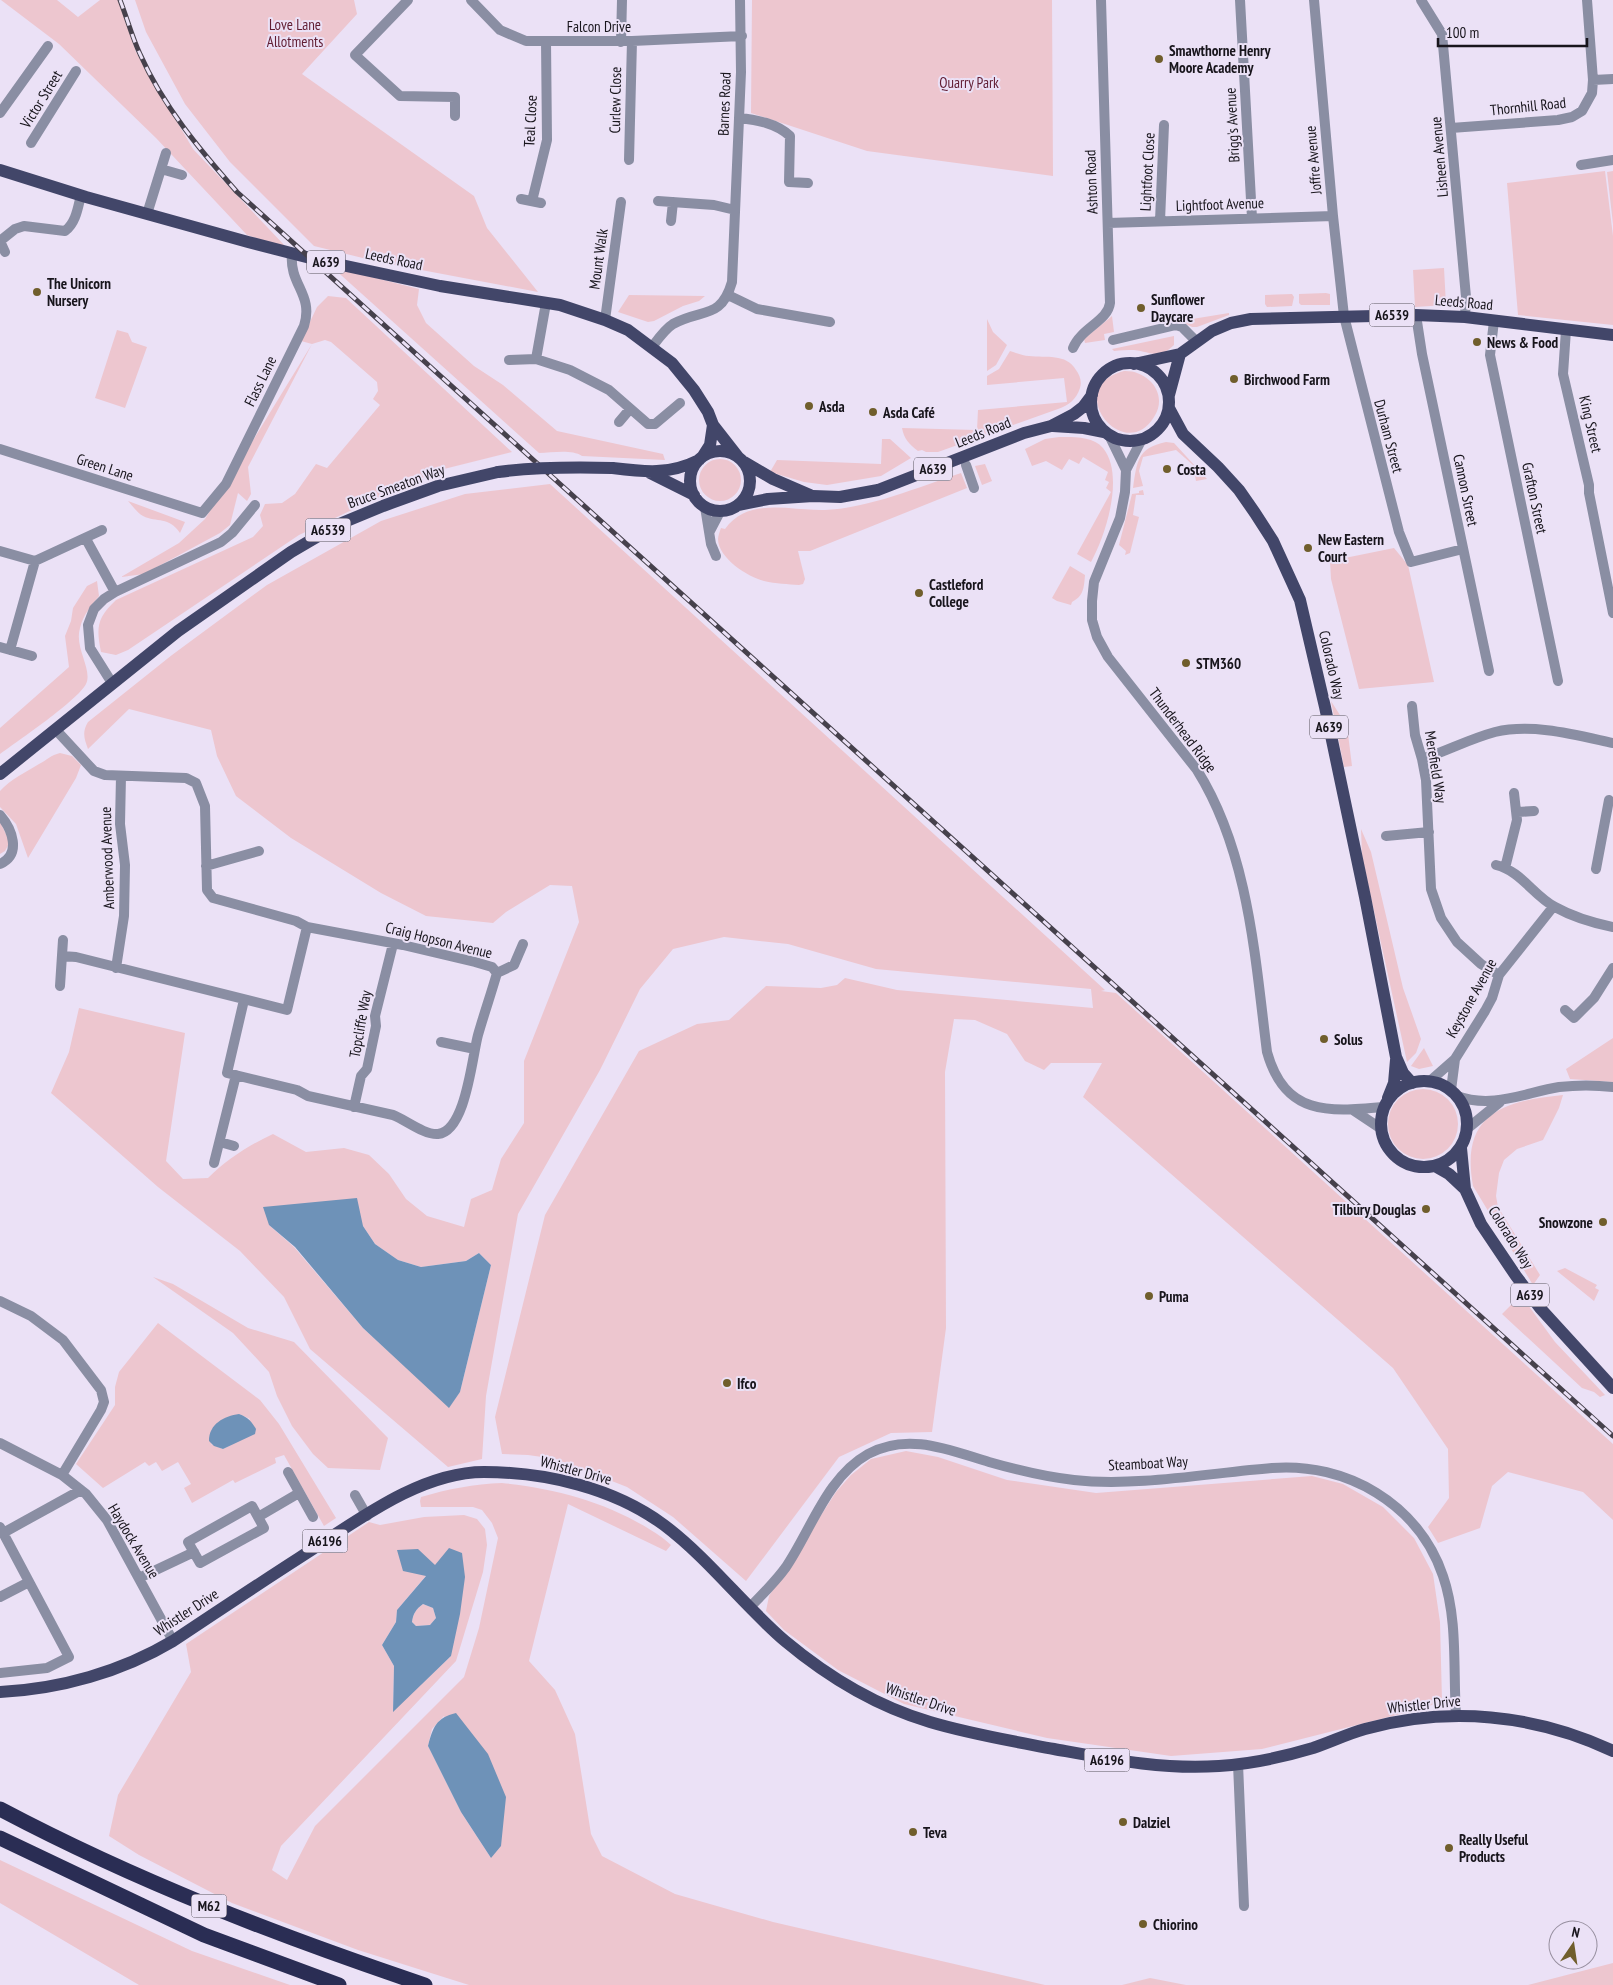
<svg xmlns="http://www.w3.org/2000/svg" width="1613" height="1985" viewBox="0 0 1613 1985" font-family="'PT Sans Narrow',sans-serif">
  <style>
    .green { fill: #edc6cf; fill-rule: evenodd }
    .water { fill: #6e92b8; fill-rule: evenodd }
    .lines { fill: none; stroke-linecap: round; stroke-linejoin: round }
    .street { stroke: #8a8ea3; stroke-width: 10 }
    .primary { stroke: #424669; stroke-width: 12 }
    .highway { stroke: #2a2d54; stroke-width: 15 }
    .rail-casing { stroke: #46414c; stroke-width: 5 }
    .rail { stroke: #ebe1f6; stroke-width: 3; stroke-dasharray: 9; stroke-linecap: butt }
    .primary-bridge { stroke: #424669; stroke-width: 12 }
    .poi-dot { fill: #705e2c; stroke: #ebe1f6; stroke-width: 2 }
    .labels { text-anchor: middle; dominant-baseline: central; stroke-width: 4; stroke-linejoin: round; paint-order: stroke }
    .shield { fill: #ebe1f6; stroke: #57525d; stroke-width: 1 }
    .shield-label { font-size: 14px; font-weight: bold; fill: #18151c }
    .park-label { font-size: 15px; fill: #611d33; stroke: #ebe1f6 }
    .street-label { font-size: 15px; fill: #18151c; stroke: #ebe1f6 }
    .poi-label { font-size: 15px; font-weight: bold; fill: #18151c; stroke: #ebe1f6; text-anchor: start }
  </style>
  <rect width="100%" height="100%" fill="#ebe1f6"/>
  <path class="green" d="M1,0H57L78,17L100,0H118L136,52L193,149L287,248L247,235L156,138L59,44Z
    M135,0H354L357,14L302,74L474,196L487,228L538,292L379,262L314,246L230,162L185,104L146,32Z
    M752,0H1052L1053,176L867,151L751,113Z
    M1605,171L1613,236V325L1518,315L1507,183Z
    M1613,171V224L1607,172Z
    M332,267L419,289L417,305L426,323L474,366L503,385L557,431L663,454L665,460L582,456C571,449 552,453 539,453Z
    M1444,268L1446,305L1415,307L1413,270Z
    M1326,293L1330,294V305H1301L1299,303V294Z
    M1292,294L1294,297L1292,306L1267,307L1265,304V295Z
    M629,295L705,296L699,301L683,306L654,321L648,322L618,312Z
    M328,296L346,298L512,452L440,470L390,492L299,535L128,650L116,655L101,652C96,627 97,618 116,600L253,537L263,526L260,515L265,504L282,503L295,494L316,464L327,468L380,405L373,399L378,391L377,382L331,342L325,340L312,344L248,467L251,494L247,501L238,493L230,525L220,533L144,574L121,577L179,543L205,519L312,344L301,341L317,307Z
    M1229,313V315L1197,327H1192L1180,321Z
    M1112,316L1114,332L1104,334L1105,340L1085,343L1084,339Z
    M987,319L993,332L1007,345L996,365L987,371Z
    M117,330L128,333L132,342L147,347L125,408L95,398Z
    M1174,336V345C1159,360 1151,352 1134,350C1127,350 1120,350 1114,351L1112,349Z
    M1010,351C1016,353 1023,356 1029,356C1046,358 1066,353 1076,370C1080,375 1082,382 1080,388C1076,400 1069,405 1058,409L938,452H926L922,450L918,451C909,444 904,439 902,428L977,430L978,410L1067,402L1064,378L987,385V376L999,369Z
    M1124,371C1148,370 1169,394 1154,417C1124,466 1061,387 1124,371Z
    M1059,437C1073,437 1093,436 1103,448C1125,475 1106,535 1091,562L1077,554L1111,492L1106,488L1109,482L1105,480L1108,472L1083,457L1079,464L1069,459L1062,470L1046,461L1032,466L1025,449L1045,439Z
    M882,439H890L911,458L881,476L827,485L804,482L770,472L777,460L881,464Z
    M1166,442L1174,443L1207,479L1196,481L1193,465L1176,450L1143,457L1139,471L1143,486L1133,488C1137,462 1137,448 1166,442Z
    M699 480a21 21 0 1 1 42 0a21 21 0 1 1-42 0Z
    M985,464L992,481L982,485L975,466Z
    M961,473L967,488L810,551H798L805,579L803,584L799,585C788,584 776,584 764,581C748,577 718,558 718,539C718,536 720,531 721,528L725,529C749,496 791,511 825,510C870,508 918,487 961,473Z
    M550,484L1105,990L1101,991L1116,993L1613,1444V1520L1583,1492L1508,1472L1492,1486L1480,1528L1438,1543L1428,1527L1449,1498L1448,1449L1393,1368L1083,1097L1102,1063H1051L1044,1070L1025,1061L1007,1034L975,1020L954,1019L945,1072L946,1328L932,1432L891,1433L839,1457L746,1581L673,1517L627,1487L556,1459L528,1455L502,1454L495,1417L545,1215L639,1051L697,1024L729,1020L766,986L821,988L837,985L845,978L897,990L1093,1008L1091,989L876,969L788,944L724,937L673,949L640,989L600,1070L518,1214L486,1396L482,1459L448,1467L310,1349L284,1297L240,1251L158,1187L51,1093L69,1052L79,1008L185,1033L166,1161L183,1179L208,1178C226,1160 249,1145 273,1134L306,1152L344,1148L369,1155L389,1174L406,1199L427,1216L464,1227L471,1199L492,1190L501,1159L524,1123V1061L579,922L572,886L550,885L506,912L493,923L426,916L381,893L291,838L236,796L217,756L211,730L129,709L88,749C84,738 82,732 88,722L172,655L267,585L381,521L465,494ZM269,1225L363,1226L375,1244L398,1260L421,1267L466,1261L479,1253L491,1265L460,1392L449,1407L363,1328L294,1247Z
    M1143,490L1144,495H1136L1133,515L1139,517L1130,553L1125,555L1126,551L1119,545L1132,494L1139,493V491Z
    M128,501L185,522L180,533C169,516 157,523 143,516C137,513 132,505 128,501Z
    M1394,548L1408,565L1434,682L1359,689L1331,579L1330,561Z
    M1070,566L1085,575C1084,587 1084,596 1072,602L1071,605L1057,601L1052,598Z
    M97,581L99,596C91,606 83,615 80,628C74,648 93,669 86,684C78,700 18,741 0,754V728L69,667L65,636L71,621L73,608L87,586Z
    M1331,701L1347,726L1352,766L1344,767Z
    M60,753L72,756L81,765L76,778L28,858L16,824L0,807V791C11,779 26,772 39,764C47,760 51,755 60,753Z
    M0,822L10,842L5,851L0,854Z
    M1361,829L1371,852L1403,988L1421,1039L1416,1053L1407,1062L1362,856Z
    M1613,1038V1082L1570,1079L1566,1069Z
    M1424,1048L1433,1066L1419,1069L1411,1066Z
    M1388 1124a35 35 0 1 1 70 0a35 35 0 1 1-70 0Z
    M1563,1095L1559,1108L1543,1140L1517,1149L1504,1160L1499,1173L1496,1196L1498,1207L1540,1275L1533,1285L1473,1186C1460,1115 1502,1101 1563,1095Z
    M1565,1268L1597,1285L1595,1288L1599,1290L1594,1301L1557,1271Z
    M153,1277L173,1284L248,1328L294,1342L388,1438L380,1470L328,1468L313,1454L292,1426L277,1396L269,1372L259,1361L233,1333Z
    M1523,1298L1555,1342L1605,1395L1600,1397L1594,1392L1582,1388L1502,1314L1513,1303Z
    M158,1323L260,1400L279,1424L336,1518L324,1526L284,1455L275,1458L276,1463L235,1483L233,1480L192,1503L184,1488L191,1484L178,1462L162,1471L156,1462L149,1466L145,1462L103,1488L76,1464L115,1405V1387L119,1372ZM239,1414L250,1419L231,1445L223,1449L211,1444Z
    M906,1451L938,1457L1007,1480L1096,1493L1312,1476L1343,1484L1383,1507L1414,1538L1433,1574L1440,1622L1442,1701L1424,1708L1262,1749L1171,1756L1047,1738L904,1704L838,1670L784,1630L766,1611L769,1596L836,1492L851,1475L871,1459Z
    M502,1483C552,1488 603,1501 646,1527C654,1532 664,1538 671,1545L666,1551L568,1504L529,1661L555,1690L575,1734L591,1834L602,1856L675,1894L773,1922L1045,1985H469L358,1950L232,1903L139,1855L109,1836L118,1795L191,1672L186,1644L369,1522L380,1525L424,1517L464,1515L477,1519L485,1529L487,1545L483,1572L456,1661L281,1846L272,1870L287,1880L315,1826L464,1677L479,1628L498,1538L492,1523L482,1510L473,1507H421L420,1501L421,1497C448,1489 474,1484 502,1483ZM435,1565L451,1656L393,1711L394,1666L382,1645L396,1622L397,1610ZM444,1716L491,1858L461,1812L428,1746L432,1729Z
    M423,1604L433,1608L436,1618L430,1625L416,1626L412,1622C413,1614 416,1609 423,1604Z
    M0,1860L192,1951L290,1985H139L0,1903Z
    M1613,1963V1985H1528Z
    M1150,1978L1186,1985H1122Z"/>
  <path class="water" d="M357,1198L363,1226L375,1244L398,1260L421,1267L466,1261L479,1253L491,1265L460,1392L449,1408L363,1328L295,1247L269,1225L263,1207Z
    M239,1414C248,1417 252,1422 256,1429L255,1434L223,1449L214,1446L209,1441C209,1424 224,1416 239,1414Z
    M449,1548L462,1553L465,1577L460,1614L451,1656L393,1712L394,1666L382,1645L396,1622L397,1610L426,1576L403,1571L397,1550L418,1549L435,1565ZM423,1604L433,1608L436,1618L430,1625L416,1626L412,1622C413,1614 416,1609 423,1604Z
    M456,1713L488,1754L506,1797L501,1846L491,1858L461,1812L428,1746C433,1727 436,1718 456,1713Z"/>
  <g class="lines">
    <path class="street" d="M408,0L355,55L400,96L455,97V116
      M471,0L500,30L526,41H632L742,36
      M1240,0L1252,218
      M1314,0L1333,216L1344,316L1399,532L1411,562L1463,549
      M1421,0L1442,34L1466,297L1465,317
      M621,42L622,0
      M1593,80L1613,79
      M0,113L48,46
      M739,118C757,120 776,123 790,136L789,182L808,183
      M1451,128L1558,120L1572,117L1582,111L1592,93L1593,80L1587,0
      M31,143L76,71
      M629,160L632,41
      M1581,165L1613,160
      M161,169L182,175
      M521,199L541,203
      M532,201L547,140L546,41
      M658,201L714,205L735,210
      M147,214L166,153
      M671,221L673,202
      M1160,221L1164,125
      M1108,223L1333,216
      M5,252L0,241L15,229L24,226L65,231C76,223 78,207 81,195
      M728,295L757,309L830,322
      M1416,315L1422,354L1489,671
      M605,320L621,202
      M1494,321L1490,355L1558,681
      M1566,330L1563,374L1589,485V493L1613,613
      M1113,340L1176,325L1182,327L1196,341
      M652,347C658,339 665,329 673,324C702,308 721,320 732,282L741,72L740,0
      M1073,348C1081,328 1108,321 1110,303L1101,0
      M536,359L546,303
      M509,360L536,359L570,370L609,390L648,424H655L680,403
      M619,422L630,409
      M1109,435L1126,470
      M1142,439L1126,470L1125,492L1120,518L1094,582L1092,601V620L1097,637L1108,657L1197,770C1249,853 1255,958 1267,1052C1285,1116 1328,1112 1384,1107
      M0,449L202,513L226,484L304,326C314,294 289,285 292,254
      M966,465L974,488
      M705,507L711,544L716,556
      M710,531L721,510
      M86,539L115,592
      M0,551L35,561
      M0,647L32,656
      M10,650L35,561L102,530
      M112,683L90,648L88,625L94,609L104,599L115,592L221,542L232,533L255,505
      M1412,706L1415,735L1422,759L1426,780L1431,889L1441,918L1457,942L1481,964L1499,975
      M56,730L94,771L105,775L186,778L196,783L205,806L207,890L213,898L296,921L307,927L403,945L475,962L492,967L497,973
      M1422,759C1447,751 1469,739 1495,732C1533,723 1576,735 1613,743
      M1518,812L1534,811
      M0,815C12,829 22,854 0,864
      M1386,836L1429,832
      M1496,865C1521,871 1533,895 1555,907C1573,917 1593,923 1613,927
      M206,866L259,851
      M1505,868L1517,820L1514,793
      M1596,869L1609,800
      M62,956L76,957L287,1010L307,927
      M116,968L124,916L125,865L120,824L121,776
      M497,973L514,965L523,944
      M60,986L63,940
      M244,1000L227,1073L297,1090L308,1096L393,1115C406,1120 424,1135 438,1134C466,1131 472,1057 478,1035C484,1014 491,994 497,973
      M1565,1010L1574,1018L1594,998L1613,968
      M441,1042L475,1049
      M1430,1081L1455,1059L1485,1011L1492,998L1499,975L1553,907
      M1451,1090L1455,1059
      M1457,1096C1492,1109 1524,1093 1559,1087C1576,1085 1596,1085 1613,1087
      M354,1107L361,1076L367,1069L376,1026L375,1016L393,944
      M1353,1110L1380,1128
      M1468,1128L1500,1102
      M220,1142L234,1146
      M214,1163L236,1075
      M0,1301L31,1316L63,1340L101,1390L104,1402L101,1410L62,1475
      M0,1443L62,1475L86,1494L107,1520L173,1641
      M288,1472L313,1517
      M355,1495L367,1516
      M252,1506L264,1528L200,1563L188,1542Z
      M258,1517L299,1493
      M0,1527L69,1657L47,1668L0,1673
      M3,1533L81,1490
      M139,1578L194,1552
      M0,1597L29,1582
      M751,1606C763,1594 776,1581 786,1567C811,1530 827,1477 868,1454C908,1432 949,1450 989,1462C1017,1470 1045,1477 1074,1480C1136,1487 1210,1473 1272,1468C1346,1462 1419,1504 1443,1576C1458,1619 1453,1670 1456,1715
      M1238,1764L1244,1906"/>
    <path class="primary" d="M0,170L86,197L248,242L318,260L440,286L560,305L605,320L628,330L672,363L694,390L708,412L713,425L738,457
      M1091 402a39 39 0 1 1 78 0a39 39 0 1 1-78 0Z
      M1134,364L1180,354L1212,331L1231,323L1251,319L1416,315L1465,317L1613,335
      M1169,395L1180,354
      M1169,408L1183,434L1218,467L1239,490L1255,513L1273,541L1300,600L1325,707L1365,897L1396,1057L1403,1073L1412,1083
      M1053,426L1084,428L1104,432
      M690 481a30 30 0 1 1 60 0a30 30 0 1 1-60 0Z
      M703,456L710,445L713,425
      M744,462L773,479L810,495
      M612,468C645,472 669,475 699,460
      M650,473L694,495
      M738,505L768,499L813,496L840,497L878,490L1024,433L1051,426L1074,414L1083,407L1092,395
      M0,774L178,631L291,552L337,525L383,506L438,486L498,472
      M1381 1124a43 43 0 1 1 86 0a43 43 0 1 1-86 0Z
      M1388,1098L1394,1083L1396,1060
      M1461,1148L1465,1189L1481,1224L1516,1276L1540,1308L1613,1388
      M1435,1166L1449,1174L1465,1189
      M0,1692C60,1689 121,1672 173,1641C215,1613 257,1585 299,1558C353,1524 418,1472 484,1472C546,1472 614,1488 664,1525C709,1559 743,1605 785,1641C828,1677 876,1706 930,1722C970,1734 1012,1741 1054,1749C1109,1759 1163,1770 1219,1766C1251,1764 1283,1757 1313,1748C1331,1742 1347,1734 1365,1729C1448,1706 1535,1714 1613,1751"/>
    <path class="highway" d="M0,1809C136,1881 279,1936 425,1985
      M0,1838L204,1935L339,1985"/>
    <defs>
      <path id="rail" d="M120,0C127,18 132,37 140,54C163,106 200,150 237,192L1613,1436"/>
    </defs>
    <use href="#rail" class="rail-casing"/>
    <use href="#rail" class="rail"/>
    <path class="primary-bridge" d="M498,472C536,467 574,467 612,468"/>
  </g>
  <g class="poi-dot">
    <circle cx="1159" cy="59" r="5"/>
    <circle cx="37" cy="292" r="5"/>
    <circle cx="1141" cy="308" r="5"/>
    <circle cx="1477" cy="342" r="5"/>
    <circle cx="1234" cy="379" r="5"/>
    <circle cx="809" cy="406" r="5"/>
    <circle cx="873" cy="412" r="5"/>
    <circle cx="1167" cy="469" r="5"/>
    <circle cx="1308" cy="548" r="5"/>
    <circle cx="919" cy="593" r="5"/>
    <circle cx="1186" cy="663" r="5"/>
    <circle cx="1324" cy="1039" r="5"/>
    <circle cx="1426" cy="1209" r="5"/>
    <circle cx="1603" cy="1222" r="5"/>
    <circle cx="1149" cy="1296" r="5"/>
    <circle cx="727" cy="1383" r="5"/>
    <circle cx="1123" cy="1822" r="5"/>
    <circle cx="913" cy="1832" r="5"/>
    <circle cx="1449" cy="1848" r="5"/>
    <circle cx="1143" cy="1924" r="5"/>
  </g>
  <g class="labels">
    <g class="shield">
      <rect x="307" y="250.5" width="38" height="23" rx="4"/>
      <rect x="1369.5" y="303.5" width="45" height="23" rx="4"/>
      <rect x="914" y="457.5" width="38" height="23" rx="4"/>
      <rect x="305.5" y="518.5" width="45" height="23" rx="4"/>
      <rect x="1310" y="715.5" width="38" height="23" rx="4"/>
      <rect x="1511" y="1283.5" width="38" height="23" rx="4"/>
      <rect x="302.5" y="1529.5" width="45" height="23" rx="4"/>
      <rect x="1084.5" y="1748.5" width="45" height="23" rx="4"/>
      <rect x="191.5" y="1894.5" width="35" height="23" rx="4"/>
    </g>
    <g class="shield-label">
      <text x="326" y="262">A639</text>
      <text x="1392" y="315">A6539</text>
      <text x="933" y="469">A639</text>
      <text x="328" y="530">A6539</text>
      <text x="1329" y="727">A639</text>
      <text x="1530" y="1295">A639</text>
      <text x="325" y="1541">A6196</text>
      <text x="1107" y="1760">A6196</text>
      <text x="209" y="1906">M62</text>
    </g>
    <g class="park-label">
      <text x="295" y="24">Love Lane<tspan x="295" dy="17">Allotments</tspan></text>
      <text x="969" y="82">Quarry Park</text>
    </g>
    <g class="street-label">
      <text x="599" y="26">Falcon Drive</text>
      <text transform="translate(41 99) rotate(-58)">Victor Street</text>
      <text transform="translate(615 100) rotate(-89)">Curlew Close</text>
      <text transform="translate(724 104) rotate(-88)">Barnes Road</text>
      <text transform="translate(1528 106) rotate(-6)">Thornhill Road</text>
      <text transform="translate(530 121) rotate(-87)">Teal Close</text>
      <text transform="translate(1232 125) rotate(-93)">Brigg's Avenue</text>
      <text transform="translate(1439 157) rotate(-95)">Lisheen Avenue</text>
      <text transform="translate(1313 160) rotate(-95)">Joffre Avenue</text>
      <text transform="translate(1147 172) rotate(-87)">Lightfoot Close</text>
      <text transform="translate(1091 182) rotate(-92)">Ashton Road</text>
      <text transform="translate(1220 204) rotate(-2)">Lightfoot Avenue</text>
      <text transform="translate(394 259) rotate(12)">Leeds Road</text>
      <text transform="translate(598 259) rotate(-82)">Mount Walk</text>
      <text transform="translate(1464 302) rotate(5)">Leeds Road</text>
      <text transform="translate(260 381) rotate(-64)">Flass Lane</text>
      <text transform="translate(1591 424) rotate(77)">King Street</text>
      <text transform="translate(983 432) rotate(-22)">Leeds Road</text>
      <text transform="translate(1389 436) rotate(75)">Durham Street</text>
      <text transform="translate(105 467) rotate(18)">Green Lane</text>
      <text transform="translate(396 486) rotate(-20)">Bruce Smeaton Way</text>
      <text transform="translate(1466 490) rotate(78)">Cannon Street</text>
      <text transform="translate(1535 498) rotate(78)">Grafton Street</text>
      <text transform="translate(1332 665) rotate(77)">Colorado Way</text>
      <text transform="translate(1183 730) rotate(53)">Thunderhead Ridge</text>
      <text transform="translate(1436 767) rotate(81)">Merefield Way</text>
      <text transform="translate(107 858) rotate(-92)">Amberwood Avenue</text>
      <text transform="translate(439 940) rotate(14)">Craig Hopson Avenue</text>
      <text transform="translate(1471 998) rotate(-61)">Keystone Avenue</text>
      <text transform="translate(360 1024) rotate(-80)">Topcliffe Way</text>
      <text transform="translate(1511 1237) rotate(58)">Colorado Way</text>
      <text transform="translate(1148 1463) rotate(-3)">Steamboat Way</text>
      <text transform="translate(576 1470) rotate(15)">Whistler Drive</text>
      <text transform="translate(134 1541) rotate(59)">Haydock Avenue</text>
      <text transform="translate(186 1612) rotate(-33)">Whistler Drive</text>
      <text transform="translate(921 1699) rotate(19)">Whistler Drive</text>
      <text transform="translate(1424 1704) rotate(-6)">Whistler Drive</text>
    </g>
    <g class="poi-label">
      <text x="1169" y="50">Smawthorne Henry<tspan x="1169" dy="17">Moore Academy</tspan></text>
      <text x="47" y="283">The Unicorn<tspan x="47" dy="17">Nursery</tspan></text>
      <text x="1151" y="299">Sunflower<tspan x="1151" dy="17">Daycare</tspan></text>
      <text x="1487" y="342">News &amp; Food</text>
      <text x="1244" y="379">Birchwood Farm</text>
      <text x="819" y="406">Asda</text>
      <text x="883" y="412">Asda Café</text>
      <text x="1177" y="469">Costa</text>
      <text x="1318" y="539">New Eastern<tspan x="1318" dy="17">Court</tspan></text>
      <text x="929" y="584">Castleford<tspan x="929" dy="17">College</tspan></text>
      <text x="1196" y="663">STM360</text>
      <text x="1334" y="1039">Solus</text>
      <text x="1416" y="1209" text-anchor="end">Tilbury Douglas</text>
      <text x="1593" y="1222" text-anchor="end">Snowzone</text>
      <text x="1159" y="1296">Puma</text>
      <text x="737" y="1383">Ifco</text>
      <text x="1133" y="1822">Dalziel</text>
      <text x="923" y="1832">Teva</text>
      <text x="1459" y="1839">Really Useful<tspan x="1459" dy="17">Products</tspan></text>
      <text x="1153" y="1924">Chiorino</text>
    </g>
  </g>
  <g transform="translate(1573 1945) rotate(13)"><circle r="24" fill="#ebe1f6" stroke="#978f9f"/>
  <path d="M0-4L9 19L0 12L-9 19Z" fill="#705e2c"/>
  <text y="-8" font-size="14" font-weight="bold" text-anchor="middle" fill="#18151c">N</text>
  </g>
  <path d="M1438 38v8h149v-8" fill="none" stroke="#18151c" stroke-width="2.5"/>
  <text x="1446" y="38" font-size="15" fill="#18151c" stroke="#ebe1f6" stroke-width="4" paint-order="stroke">100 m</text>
</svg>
